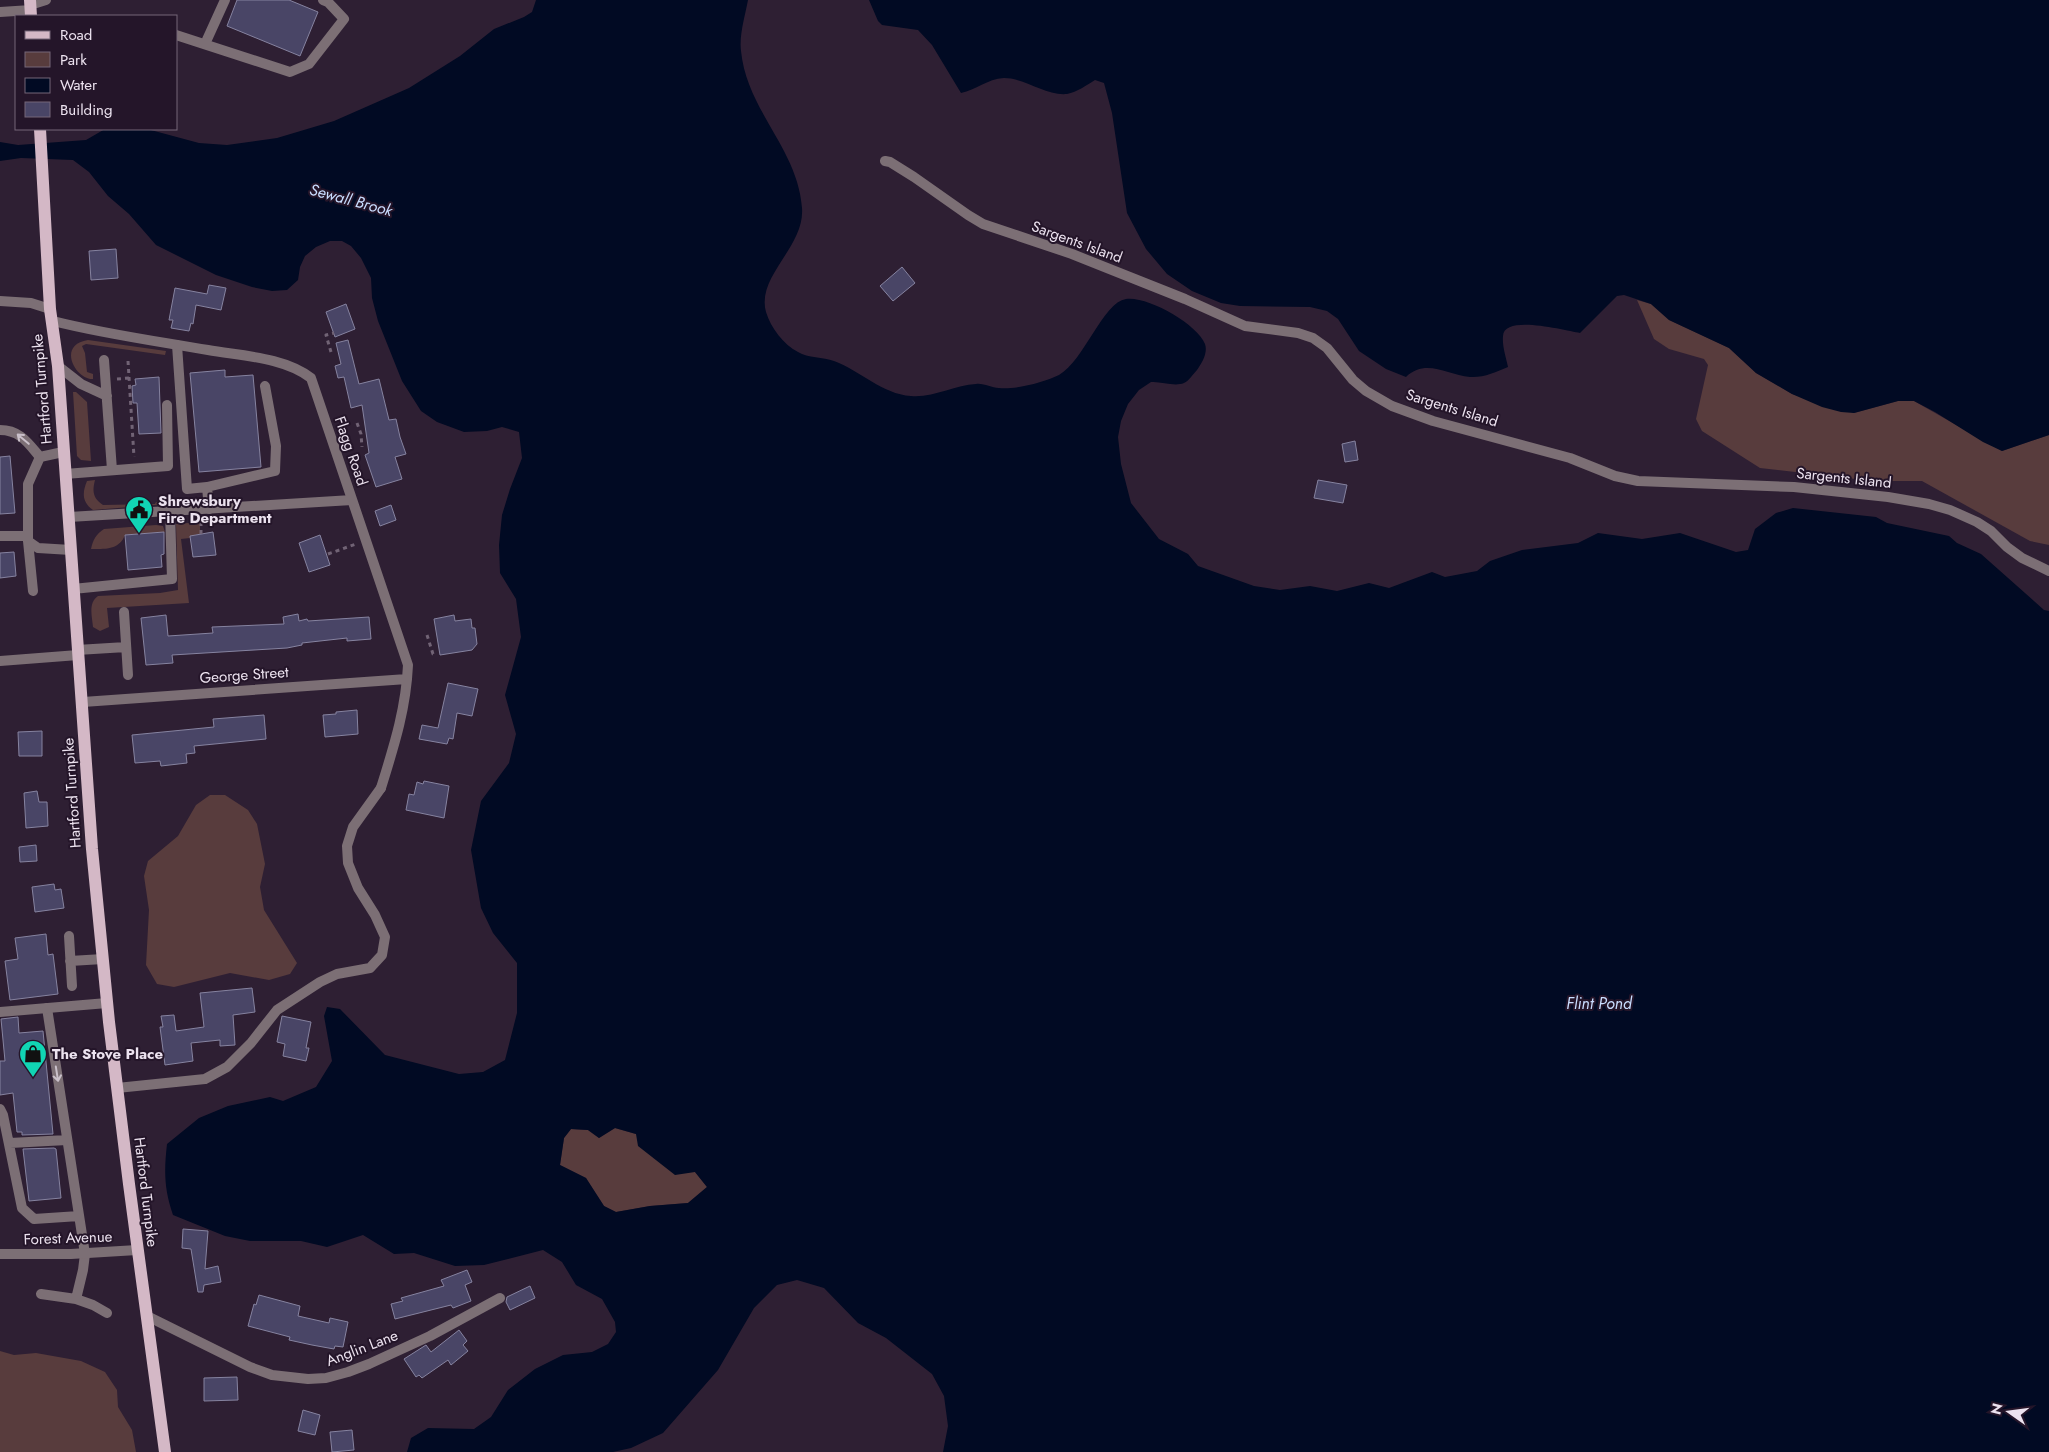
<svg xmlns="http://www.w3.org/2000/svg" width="2049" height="1452" viewBox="0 0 2049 1452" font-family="Jost,sans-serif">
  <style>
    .green { fill: #583c3d }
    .water { fill: #010a23; fill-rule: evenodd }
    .building { fill: #494566; stroke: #8683a0 }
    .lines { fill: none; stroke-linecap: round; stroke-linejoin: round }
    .path { stroke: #716375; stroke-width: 3; stroke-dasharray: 4 4; stroke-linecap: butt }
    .service { stroke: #7c6f75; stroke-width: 10 }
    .minor { stroke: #7c6f75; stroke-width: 10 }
    .primary { stroke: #d4b8c6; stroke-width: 12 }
    .oneway { stroke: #cac0ca }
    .labels { text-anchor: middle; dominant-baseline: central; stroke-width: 4; stroke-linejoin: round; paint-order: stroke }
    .street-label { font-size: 15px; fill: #ece2ef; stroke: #241529 }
    .poi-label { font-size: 15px; font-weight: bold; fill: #ece2ef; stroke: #241529; text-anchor: start }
    .water-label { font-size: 16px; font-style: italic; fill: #c9ddff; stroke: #241529 }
  </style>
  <rect width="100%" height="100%" fill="#2e1f33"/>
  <path class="green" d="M1637,300L1651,304L1669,320L1729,348L1756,373L1792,394L1854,413L1898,401H1914L2002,451L2049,435V545L2030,541L1922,481H1873L1760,468L1702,431L1696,419L1708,365L1704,359L1669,349L1654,339Z
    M88,340L166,351L165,355L86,344L82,346L85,353L87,372L93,374V379C76,380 56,345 88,340Z
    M73,392H76L87,402L91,461L81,460L77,456Z
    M95,480C92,492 93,498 103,505L155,504L156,502L174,501L180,503L93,510C82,502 82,493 87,481Z
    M200,522V534L190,536V538L181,539L189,603L107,608L109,627L100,631L93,627C92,616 88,603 98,596L160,593L178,590L176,524Z
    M156,525L163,526L165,532L125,535C119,550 106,549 91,549C93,540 96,534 104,529Z
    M210,795H225L248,810L257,824L265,864L260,887L264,910L297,963L290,974L269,980L230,973L174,987L157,984L146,965L149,910L144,876L148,861L178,836L196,805Z
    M615,1128L636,1134L695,1172L707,1187L688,1203L650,1206L616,1212L604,1206L586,1178L560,1165L564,1138L571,1129L588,1130L599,1138Z
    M0,1351L14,1355L36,1353L81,1361L105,1372L117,1390L118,1407L132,1430L136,1452H0Z"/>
  <path class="water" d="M536,0H748C745,16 739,35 741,51C747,111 798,149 802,208C805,247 756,276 766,312C771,328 783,344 798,352C808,358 823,357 834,361C861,371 882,394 911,396C933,398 955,385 976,384C984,383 991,388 999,388C1015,390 1045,382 1059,375C1084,361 1103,302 1126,299C1148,296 1197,324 1205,344C1208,353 1202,363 1197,370C1193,374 1189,381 1184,383C1174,387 1161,381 1151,382L1139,390L1128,404L1121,421L1118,437L1121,464L1131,503L1159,539L1188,554L1198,566L1254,586L1280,590L1310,586L1337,591L1369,583L1389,588L1432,572L1445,577L1477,571L1490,561L1522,550L1578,543L1598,533L1642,539L1680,533L1736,552L1748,550L1755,529L1776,513L1793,508L1876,517L1887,523L1949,536L1957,543L1981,554L2044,610L2049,611V1452H943L948,1426L944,1396L932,1374L886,1338L858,1323L824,1288L797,1280L777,1285L754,1308L718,1370L663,1433L631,1448L613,1452H407L411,1438L428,1428L474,1429L491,1417L508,1390L535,1369L563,1355L592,1352L608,1344L616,1332L615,1322L602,1299L576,1285L562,1262L543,1250L484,1265L455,1266L414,1253L394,1254L363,1235L327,1247L301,1241H250L225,1236L173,1215C164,1189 164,1171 167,1144L199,1118L228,1106L270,1097L283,1101L316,1087L332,1061L324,1016L327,1007L340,1009L385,1055L459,1074L483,1072L505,1060L517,1013V963L493,933L481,908L471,850L481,801L509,763L516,734L505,695L521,637L516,599L500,573L499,545L502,515L510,489L522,458L519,432L502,427L487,431L464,432L437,422L421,411L402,381L378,321L372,298L371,278L361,258L351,246L342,241H330L316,247L305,256L300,267L298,280L287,290L272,291L252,287L216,275L156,245L129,214L108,196L89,172L73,160L21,158L0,161V142L18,145L86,140L105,129H147L199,143L227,145L277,138L334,121L409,88L460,56L494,29L524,17L532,12ZM615,1128L636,1134L638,1146L675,1175L695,1172L707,1187L688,1203L650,1206L616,1212L604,1206L586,1178L560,1165L564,1138L571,1129L588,1130L599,1138Z
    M869,0H2049V435L2002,451L1983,442L1935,412L1914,401H1898L1854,413L1841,412L1822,407L1792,394L1756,373L1729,348L1669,320L1651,304L1624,295L1617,296L1580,333C1566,331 1504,314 1503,336C1502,346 1506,357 1508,367C1496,372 1483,378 1470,377C1447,375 1426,358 1406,377L1386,369L1359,351L1338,319L1327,311L1310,307L1240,306L1221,303L1192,291L1167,274L1146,249L1127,213L1112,113L1104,83L1095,80C1087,85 1077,92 1067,94C1046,96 1025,78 1004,78C987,79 976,90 961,93L932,45L918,30L882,25L878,21Z"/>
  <path class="building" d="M237,0H289L318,12L300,56L227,26Z
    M116,249L118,278L91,280L89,251Z
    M902,267L915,283L893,301L880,286Z
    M209,285L226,288L221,310L196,305L193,324L191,323L189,331L171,328L173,320H169L175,288L207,294Z
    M346,304L355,329L335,337L326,312Z
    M348,340L359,384L379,379L389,420L396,419L400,437L406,454L395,457L402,479L376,487L365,455L369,453L362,405L351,408L344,377L338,378L335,366L341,364L336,343Z
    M225,370V377L253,375L261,467L199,472L190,373Z
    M159,377L161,433L139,434L137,403H133L132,386L136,385L135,379Z
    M1355,441L1358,460L1345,462L1342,444Z
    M10,456L15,513L0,514V457Z
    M1318,480L1347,485L1343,503L1314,498Z
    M391,505L396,520L380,526L375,511Z
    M164,532V554L161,555L162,567L128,570L125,535Z
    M213,532L216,555L193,557L190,536Z
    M320,535L330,565L309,572L299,543Z
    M14,552L16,576L0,578V553Z
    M298,614L299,621L307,619L308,621L369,617L371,639L347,641V638L302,643V645L287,648L172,655L173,663L146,665L141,618L166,615L168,636L213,633L212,627L284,624L283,617Z
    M454,615L455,621L471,619L472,628H475L477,644L472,650L440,655L434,619Z
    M448,683L478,689L472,716L457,713L453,739L449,738L447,744L419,739L422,725L438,728Z
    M357,710L358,734L325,737L323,715L336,714V712Z
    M264,715L266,739L194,746L195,753L186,754L187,763L161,766L160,761L135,763L132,735L214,727L213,719Z
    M42,731V756H19L18,732Z
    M424,781L449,786L444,818L406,810L409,794L414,795L417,782L423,784Z
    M37,791L39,802H47L48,826L26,828L24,793Z
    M36,845L37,861L20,862L19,847Z
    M54,884L55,890L61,889L64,908L35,912L32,887Z
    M46,934L48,955L53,954L58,994L10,1000L5,961L18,959L15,938Z
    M252,988L255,1012L233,1015L235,1045L220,1046V1040L191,1043L193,1061L165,1065L160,1027H163L161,1016L174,1015L176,1031L204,1027L200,993Z
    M282,1016L311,1022L306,1048H309L306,1061L283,1056L285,1044L277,1042Z
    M18,1017L19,1033L43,1031L53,1134L22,1135V1132H17L13,1093L0,1095V1061H5L1,1019Z
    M54,1148L56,1149L61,1198L29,1201L23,1149Z
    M183,1229L208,1231L205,1269L218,1266L221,1282L204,1285L203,1292H198L191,1249L182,1248Z
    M467,1270L472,1282L465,1285L471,1301L453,1308L451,1305L395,1319L391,1304L403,1301L401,1298L444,1286L441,1280Z
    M530,1286L535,1298L510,1310L506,1302L507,1297Z
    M259,1295L300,1306L298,1316L329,1323L330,1318L348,1322L343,1347L335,1346L334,1349L312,1345L289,1340L290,1337L248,1326L254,1304L256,1305Z
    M459,1330L467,1341L463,1345L468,1351L451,1365L448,1360L422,1378L419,1375L416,1377L404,1359L426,1345L431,1352Z
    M237,1377L238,1400L204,1401V1378Z
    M303,1410L320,1415L315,1435L298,1431Z
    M352,1430L354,1450L332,1452L330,1432Z"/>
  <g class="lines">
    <path class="path" d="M331,352L326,335L334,333
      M128,361L134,457
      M117,379L129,378
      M357,423L361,434L362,447
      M201,522V534
      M328,554L356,544
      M427,635L433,654L436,655"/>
    <path class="service" d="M30,5L46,0
      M0,12L31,10
      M176,35L290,72L309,64L344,19L328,2L323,0
      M205,44L225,0
      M177,345L187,489L207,487L209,509
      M104,360L112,470
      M58,366L81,384L107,396
      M0,430C20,430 28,443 40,457
      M63,452L40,457L28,484V541L38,548L71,550
      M65,474L168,466L167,405
      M207,487L275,471L276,446L265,386
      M0,536H28
      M28,541L33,591
      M73,589L172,579L170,511
      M124,612L128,675
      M77,650L126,647
      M69,936L72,986
      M70,961L103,959
      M117,1088L205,1079L227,1067L251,1043L277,1010L320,982L337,974L370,968L382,955L385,937L375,915L358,888L348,863L347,846L353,827L381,788
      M0,1109L3,1115L22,1208L34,1219L79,1216
      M10,1143L67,1140
      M41,1294L76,1299L83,1270L85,1254L47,1008
      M76,1299L93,1305L107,1313"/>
    <path class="minor" d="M885,161L890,162L914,177L968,215L983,224L1072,254L1185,299L1245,326L1298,333L1313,338L1327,348L1353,380L1366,391L1392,406L1433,421L1570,458L1615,476L1638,481L1794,487L1888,497L1929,504L1950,510L1977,522L1991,531L2007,547L2022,558L2049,571
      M0,301L31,303L50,309
      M53,321C104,334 156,341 208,350C241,356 284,357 311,378L408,665C406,709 394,746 381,788
      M69,517L352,500
      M0,661L78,655
      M83,702L407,679
      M0,1012L107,1003
      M0,1254H71L137,1250
      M147,1316L250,1367L272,1375L308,1379L326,1378L348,1372L369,1364L430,1336L500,1298"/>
    <path class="primary" d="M30,0L31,16
      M40,129L50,309L58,366L92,849L109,1022L129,1184L165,1452"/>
  </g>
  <defs><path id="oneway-shaft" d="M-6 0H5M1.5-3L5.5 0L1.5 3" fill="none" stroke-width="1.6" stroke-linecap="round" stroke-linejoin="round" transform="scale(1.25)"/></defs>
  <g class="oneway">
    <use href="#oneway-shaft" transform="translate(23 439) rotate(-140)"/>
    <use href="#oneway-shaft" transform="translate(57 1074) rotate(81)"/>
  </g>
  <defs>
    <symbol id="civic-pin" viewBox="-11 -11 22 30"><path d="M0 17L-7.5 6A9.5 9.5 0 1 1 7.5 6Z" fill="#11d5b4" stroke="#241529"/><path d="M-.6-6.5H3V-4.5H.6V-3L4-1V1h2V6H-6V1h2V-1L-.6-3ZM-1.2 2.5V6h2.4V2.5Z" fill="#111"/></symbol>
    <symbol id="shop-pin" viewBox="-11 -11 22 30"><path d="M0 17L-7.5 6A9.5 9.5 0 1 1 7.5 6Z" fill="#11d5b4" stroke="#241529"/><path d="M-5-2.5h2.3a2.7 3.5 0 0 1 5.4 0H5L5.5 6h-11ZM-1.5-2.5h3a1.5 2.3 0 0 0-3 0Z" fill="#111"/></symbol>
  </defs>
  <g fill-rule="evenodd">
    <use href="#civic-pin" x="123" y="494" width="32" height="43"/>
    <use href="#shop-pin" x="17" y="1038" width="32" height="43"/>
  </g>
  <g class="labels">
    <g class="street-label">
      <text transform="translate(1077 242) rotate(20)">Sargents Island</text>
      <text transform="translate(42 389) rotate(-95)">Hartford Turnpike</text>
      <text transform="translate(1452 408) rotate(17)">Sargents Island</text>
      <text transform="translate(351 451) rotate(71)">Flagg Road</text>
      <text transform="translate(1844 478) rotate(6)">Sargents Island</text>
      <text transform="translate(244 675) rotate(-4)">George Street</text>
      <text transform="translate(72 793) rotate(-94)">Hartford Turnpike</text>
      <text transform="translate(146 1192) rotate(83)">Hartford Turnpike</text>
      <text transform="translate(68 1238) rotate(-2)">Forest Avenue</text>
      <text transform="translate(362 1348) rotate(-21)">Anglin Lane</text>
    </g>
    <g class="poi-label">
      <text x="158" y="501">Shrewsbury<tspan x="158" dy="17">Fire Department</tspan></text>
      <text x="52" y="1054">The Stove Place</text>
    </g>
    <g class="water-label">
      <text transform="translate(351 200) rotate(15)">Sewall Brook</text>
      <text x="1599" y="1003">Flint Pond</text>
    </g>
  </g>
  <rect x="15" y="15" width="162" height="115" fill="#241529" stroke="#746778"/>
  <rect x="25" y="31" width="25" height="8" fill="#d4b8c6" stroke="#746778"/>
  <text x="60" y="40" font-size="15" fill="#ece2ef">Road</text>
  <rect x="25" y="52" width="25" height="15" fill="#583c3d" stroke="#746778"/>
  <text x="60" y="65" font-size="15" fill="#ece2ef">Park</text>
  <rect x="25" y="78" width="25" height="15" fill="#010a23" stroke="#746778"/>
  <text x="60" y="90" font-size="15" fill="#ece2ef">Water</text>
  <rect x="25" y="102" width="25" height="15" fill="#494566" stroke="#746778"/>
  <text x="60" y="115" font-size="15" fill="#ece2ef">Building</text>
  <g transform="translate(2009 1412) rotate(284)" stroke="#241529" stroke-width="4" paint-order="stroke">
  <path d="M0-4L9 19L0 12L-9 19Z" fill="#ece2ef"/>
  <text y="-8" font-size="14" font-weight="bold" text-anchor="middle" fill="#ece2ef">N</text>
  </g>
</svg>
